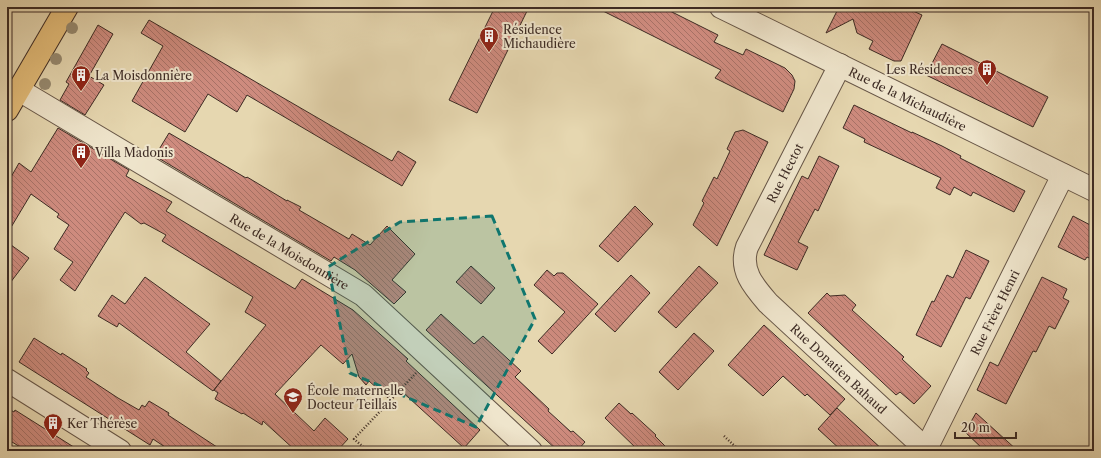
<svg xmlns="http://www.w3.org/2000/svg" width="1101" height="458" viewBox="0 0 1101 458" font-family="'Libre Caslon Text',serif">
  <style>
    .building { fill: url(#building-back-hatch); stroke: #3d2b24 }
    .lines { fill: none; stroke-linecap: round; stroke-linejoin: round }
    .minor-casing { stroke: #675647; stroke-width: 24 }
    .major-casing { stroke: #3d2b24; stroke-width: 24 }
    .path { stroke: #3d2b24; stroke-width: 2.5; stroke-dasharray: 1 2; stroke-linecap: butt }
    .minor { stroke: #efe5cc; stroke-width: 22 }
    .major { stroke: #e3bc78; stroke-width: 22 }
    .tree { fill: #96896f }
    .marked { fill: #0f766e; fill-opacity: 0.2; stroke: #0f766e; stroke-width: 3; stroke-dasharray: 8 5; stroke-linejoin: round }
    .labels { text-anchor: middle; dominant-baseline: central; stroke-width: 4; stroke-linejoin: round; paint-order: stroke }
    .poi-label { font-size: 12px; fill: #3d2b24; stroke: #efe5cc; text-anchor: start }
    .street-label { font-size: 12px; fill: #3d2b24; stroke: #efe5cc }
  </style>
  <defs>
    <pattern id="building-back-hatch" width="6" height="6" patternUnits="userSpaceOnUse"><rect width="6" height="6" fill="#ce8b7e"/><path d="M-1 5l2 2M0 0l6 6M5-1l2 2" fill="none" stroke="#a87267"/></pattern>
  </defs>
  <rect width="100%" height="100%" fill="#e6d7b0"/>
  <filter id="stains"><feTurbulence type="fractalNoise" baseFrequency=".005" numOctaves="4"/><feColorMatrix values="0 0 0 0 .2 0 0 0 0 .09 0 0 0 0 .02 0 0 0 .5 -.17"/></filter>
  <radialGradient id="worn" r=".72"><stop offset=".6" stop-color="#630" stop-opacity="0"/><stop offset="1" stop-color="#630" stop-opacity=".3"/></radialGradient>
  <path class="building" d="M495,7H529L477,113L449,100Z
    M595,7H662L718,35L714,42L743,55L746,49L785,68L792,75L795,81L794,89L783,112L715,78L721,70Z
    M839,7H904L922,15L901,61H894L869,49L873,41L857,33L853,19L826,33Z
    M149,20L392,161L398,151L416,162L402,186L247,95L237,112L208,94L185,132L132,101L163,46L141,33Z
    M98,25L113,34L89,76L104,85L85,115L60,100L69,84L66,82Z
    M942,44L1048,97L1033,127L926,75Z
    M854,105L912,133V132L942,146L961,156L960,158L1025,191L1014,212L973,192L971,196L954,187L950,195L936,188L941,178L864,142L865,139L843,128Z
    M58,128L129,170L126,176L172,202L166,211L295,289L302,279L353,310L408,359L406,361L480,430L464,448L398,388L388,398L369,381L366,385L359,377L352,354L343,364L321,345L275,394L314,431L325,418L348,439L337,451H296L263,421L262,425L243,413L242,414L215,399L218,393L214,390L266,325L245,312L253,297L162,241L166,235L144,223L141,224L125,212L75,291L60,280L73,262L54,249L69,225L57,217L59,214L31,194L7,234V184L19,163L31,172Z
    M743,130L768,142L717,246L693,225L704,203L702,201L714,177L717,179L730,151L727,149L735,132Z
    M169,133L246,178L247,177L287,201V200L301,207L299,210L349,239L352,234L370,245L387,226L415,254L392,280L406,292L394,304L355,270L334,257L331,261L155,156Z
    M819,156L839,166L818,211L815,209L798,242L808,247L797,270L764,255L802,176L808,179Z
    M635,206L653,224L618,262L599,246Z
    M1073,216L1094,227V260L1087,257L1085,260L1058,247Z
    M7,242L29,258L7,287Z
    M966,250L989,261L970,299L966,297L941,347L916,335L932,301L934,302L947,275L953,278Z
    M471,266L495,288L481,304L456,282Z
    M699,266L718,283L676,328L658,312Z
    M547,270L554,276L557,273H563L598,304L552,354L538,341L565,312L534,285Z
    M631,275L650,293L615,332L595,314Z
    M145,277L210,324L186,352L221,381L213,391L119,323L117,327L98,316L112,295L125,304Z
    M1042,277L1067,289L1063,298L1069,301L1055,329L1049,326L1036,352L1033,351L1006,404L977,390L990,362L998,366Z
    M827,293L830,296L845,295L856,305L852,310L904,357L902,359L931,386L914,404L900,392L896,395L808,313Z
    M441,314L474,344L483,336L521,371L515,377L549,409L548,411L559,421L571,432L573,431L585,442L577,451H558L426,330Z
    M764,325L845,399L830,415L807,394L805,396L783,376L763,396L728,365Z
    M694,333L714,351L678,390L659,372Z
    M34,338L61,355L62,353L87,369L86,370L89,373L86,377L118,398L139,410L142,405L145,407L149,401L169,413L168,415L223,451H171L153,439L150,445L19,362Z
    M619,403L631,414L632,413L656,435L655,436L670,451H639L605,418Z
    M7,408L14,412L15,410L80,451H27L7,439Z
    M837,408L859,428L884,451H842L818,429Z
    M976,413L1018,451H985L965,432Z"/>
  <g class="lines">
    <defs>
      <g id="minor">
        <path id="s1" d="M721,7L1094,190"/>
        <path id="s2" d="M840,65L747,247C739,270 754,287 768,303L928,451"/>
        <path id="s3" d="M19,90L363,295L531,451"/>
        <path d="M7,380L120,451"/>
        <path id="s4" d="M926,449L1063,175"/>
      </g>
      <path id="major" d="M7,110L67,7"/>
    </defs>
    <use href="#minor" class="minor-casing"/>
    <use href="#major" class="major-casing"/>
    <path class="path" d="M724,436L740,451
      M368,451L354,439L417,372"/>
    <use href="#minor" class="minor"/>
    <use href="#major" class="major"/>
  </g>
  <g class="tree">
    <circle cx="72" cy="28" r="6"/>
    <circle cx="56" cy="59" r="6"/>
    <circle cx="45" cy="84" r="6"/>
  </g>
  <path class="marked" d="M492,216L535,319L476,427L350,373L328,267L400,222Z"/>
  <defs>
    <symbol id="building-pin" viewBox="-11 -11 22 30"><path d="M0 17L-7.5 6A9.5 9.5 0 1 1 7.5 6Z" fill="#8f2418" stroke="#efe5cc"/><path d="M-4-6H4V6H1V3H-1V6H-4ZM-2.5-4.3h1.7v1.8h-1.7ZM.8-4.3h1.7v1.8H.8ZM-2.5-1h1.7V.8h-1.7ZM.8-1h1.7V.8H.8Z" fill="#fff"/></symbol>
    <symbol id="school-pin" viewBox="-11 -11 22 30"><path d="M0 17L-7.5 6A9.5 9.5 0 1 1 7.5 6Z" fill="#8f2418" stroke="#efe5cc"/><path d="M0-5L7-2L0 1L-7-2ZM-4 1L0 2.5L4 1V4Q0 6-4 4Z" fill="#fff"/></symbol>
  </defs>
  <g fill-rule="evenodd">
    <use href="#building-pin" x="478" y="25" width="22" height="30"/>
    <use href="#building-pin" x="976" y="58" width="22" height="30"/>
    <use href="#building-pin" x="70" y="64" width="22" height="30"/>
    <use href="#building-pin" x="70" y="141" width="22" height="30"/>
    <use href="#school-pin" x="282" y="386" width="22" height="30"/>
    <use href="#building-pin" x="42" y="412" width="22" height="30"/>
  </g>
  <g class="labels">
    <g class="poi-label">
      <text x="503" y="29">Résidence<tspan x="503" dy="14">Michaudière</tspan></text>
      <text x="973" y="69" text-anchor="end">Les Résidences</text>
      <text x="95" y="75">La Moisdonnière</text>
      <text x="95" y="152">Villa Madonis</text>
      <text x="307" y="390">École maternelle<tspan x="307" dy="14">Docteur Teillais</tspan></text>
      <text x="67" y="423">Ker Thérèse</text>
    </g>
    <g class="street-label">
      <text stroke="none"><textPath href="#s1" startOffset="208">Rue de la Michaudière</textPath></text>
      <text transform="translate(785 173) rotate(-63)">Rue Hectot</text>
      <text stroke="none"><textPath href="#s3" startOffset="315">Rue de la Moisdonnière</textPath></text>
      <text stroke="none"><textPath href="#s4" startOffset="153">Rue Frère Henri</textPath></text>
      <text stroke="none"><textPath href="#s2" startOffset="364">Rue Donatien Bahaud</textPath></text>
    </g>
  </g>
  <rect width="1101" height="458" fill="none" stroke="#e6d7b0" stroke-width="24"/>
  <rect x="8" y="8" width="1085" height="442" fill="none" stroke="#3d2b24" stroke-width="2"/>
  <rect x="12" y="12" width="1077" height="434" fill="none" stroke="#3d2b24"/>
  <path d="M955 432v6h61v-6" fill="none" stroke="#3d2b24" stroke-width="2"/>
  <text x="961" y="432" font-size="12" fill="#3d2b24" stroke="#efe5cc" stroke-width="3" paint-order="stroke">20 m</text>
  <rect width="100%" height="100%" filter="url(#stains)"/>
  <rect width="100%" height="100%" fill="url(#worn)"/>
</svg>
